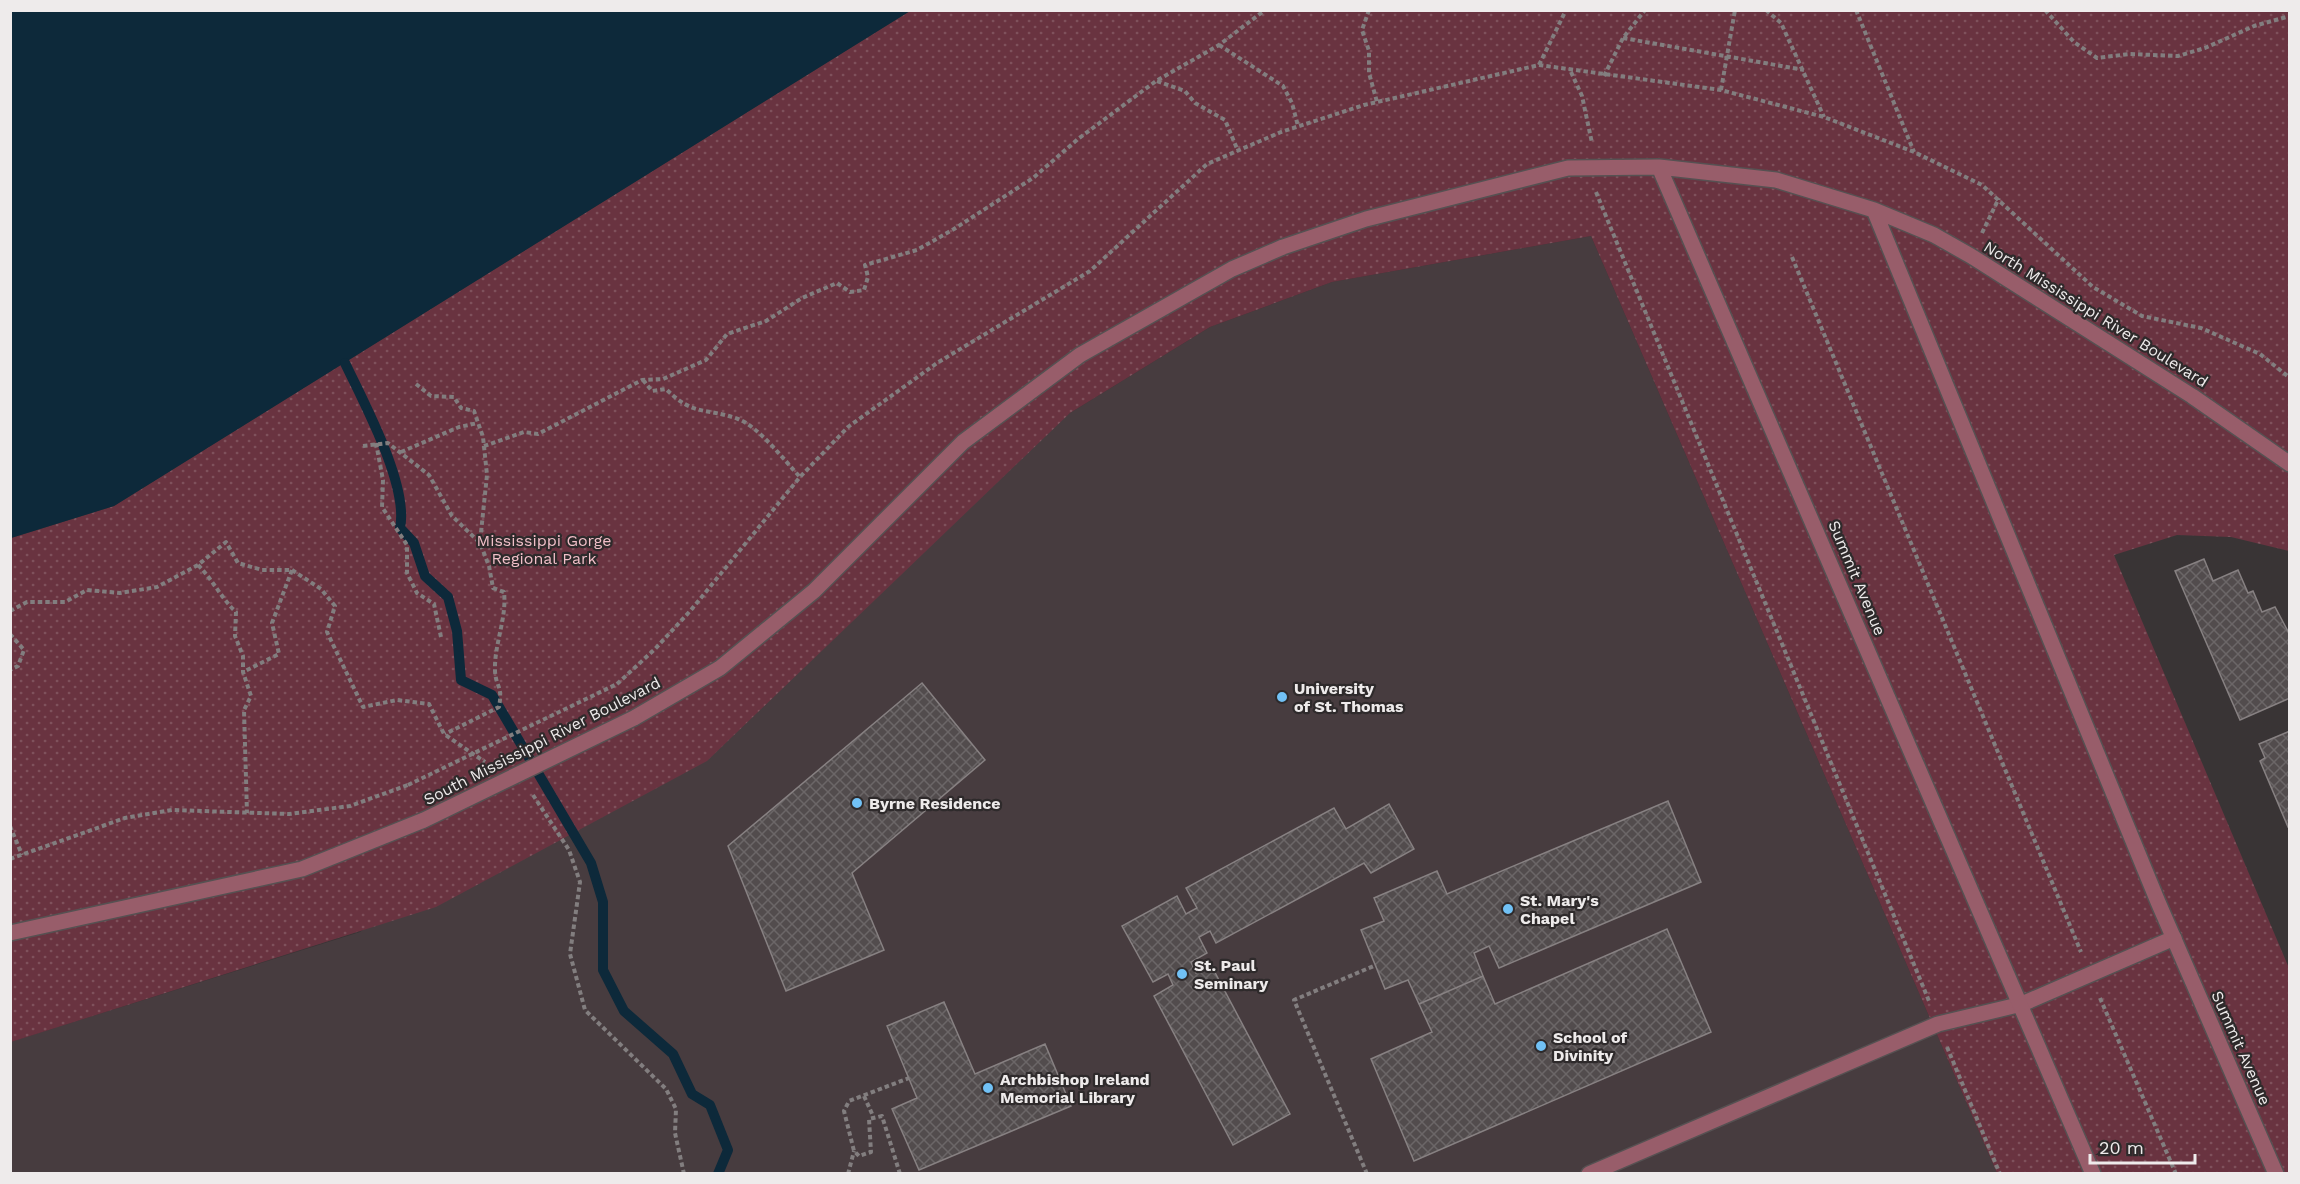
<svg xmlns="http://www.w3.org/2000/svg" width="2300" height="1184" viewBox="0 0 2300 1184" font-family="'Work Sans',sans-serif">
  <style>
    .built { fill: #473c3f }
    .park { fill: url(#park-dots) }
    .water { fill: #0d293a }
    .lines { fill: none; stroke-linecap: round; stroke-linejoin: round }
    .stream { stroke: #0d293a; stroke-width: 10 }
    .building { fill: url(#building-cross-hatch); stroke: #878182; stroke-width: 1.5 }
    .service-casing { stroke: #565152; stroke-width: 18 }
    .minor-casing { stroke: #565152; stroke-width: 18 }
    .tertiary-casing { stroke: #565152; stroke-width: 18 }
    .path { stroke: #827e7f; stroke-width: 4; stroke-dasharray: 4.5 3; stroke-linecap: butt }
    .service { stroke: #985d6a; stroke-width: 15 }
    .minor { stroke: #985d6a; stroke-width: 15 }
    .tertiary { stroke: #985d6a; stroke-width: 15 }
    .tertiary-bridge-casing { stroke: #565152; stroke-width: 18; stroke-linecap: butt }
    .path-bridge { stroke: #827e7f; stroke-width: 4; stroke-dasharray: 4.5 3; stroke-linecap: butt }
    .tertiary-bridge { stroke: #985d6a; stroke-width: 15 }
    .poi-dot { fill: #71c1f5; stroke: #2e2a2b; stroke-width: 2 }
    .labels { text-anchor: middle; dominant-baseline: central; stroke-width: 4.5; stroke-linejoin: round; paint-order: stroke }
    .street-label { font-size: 16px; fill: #eeebeb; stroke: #2e2a2b }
    .park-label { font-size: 16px; fill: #f1bfc8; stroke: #2e2a2b }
    .poi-label { font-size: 16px; font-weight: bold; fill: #eeebeb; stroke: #2e2a2b; text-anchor: start }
  </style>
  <defs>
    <pattern id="park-dots" width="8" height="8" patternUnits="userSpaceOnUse" patternTransform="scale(1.5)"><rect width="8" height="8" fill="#693340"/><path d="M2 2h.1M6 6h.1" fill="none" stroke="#7f515c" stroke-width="1.8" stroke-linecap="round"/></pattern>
    <pattern id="building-cross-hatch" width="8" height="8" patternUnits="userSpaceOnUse" patternTransform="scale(1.5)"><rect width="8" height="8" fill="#524c4d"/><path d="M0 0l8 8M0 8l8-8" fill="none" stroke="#6b6667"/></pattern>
  </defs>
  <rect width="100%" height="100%" fill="#393435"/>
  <path class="built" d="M1591,236L1997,1173H11L10,1042L360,932L1070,413L1210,327L1332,282Z"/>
  <path class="park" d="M910,11H2289V551L2231,537L2177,535L2114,555L2289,968V1173H1997L1591,236L1332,282L1210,327L1070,413L707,761L436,907L11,1042V538L114,506Z"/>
  <path class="water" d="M11,10H910V11L114,506L11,538Z"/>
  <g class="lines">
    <path class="stream" d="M345,363C364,403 409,486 400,528L414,543L425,576L448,597L457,631L461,680L492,695L591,863L603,902V970L624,1011L673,1054L692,1094L710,1105L728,1150L718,1174"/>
  </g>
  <path class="building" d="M2204,559L2213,581L2238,570L2248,593L2253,591L2262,612L2275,607L2290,635V698L2240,720L2175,571Z
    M922,683L985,760L852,873L884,950L786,991L728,846Z
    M2290,731V826L2288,827L2260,761L2265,758L2259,744Z
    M1668,801L1701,882L1499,968L1489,946L1474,953L1483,976L1419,1004L1408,980L1385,989L1361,930L1384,921L1374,898L1437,871L1447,894Z
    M1389,804L1414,849L1371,873L1364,863L1216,943L1210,931L1199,937L1207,953L1191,962L1196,973L1211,965L1290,1114L1233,1145L1154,996L1173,985L1168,974L1153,982L1122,926L1177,896L1186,914L1197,908L1186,888L1334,808L1346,829Z
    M1667,929L1711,1032L1414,1161L1371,1059L1432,1032L1419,1004L1483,976L1495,1004Z
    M944,1002L975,1074L1045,1044L1071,1106L919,1170L892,1109L917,1098L887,1026Z"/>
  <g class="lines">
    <defs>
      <path id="service" d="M1589,1174L1938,1024L2022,1004"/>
      <path id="minor" d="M2022,1004L2174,938"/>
      <path id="tertiary" d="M1659,167L2093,1174
        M1874,210L2158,902L2276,1174
        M634,718L720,668L814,591L963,442L1080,355L1232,269L1283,247L1366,219L1568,168L1659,167L1776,180L1874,210L1934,235L1971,256L2192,396L2290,464
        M10,933L302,869L424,820"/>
    </defs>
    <use href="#service" class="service-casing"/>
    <use href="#minor" class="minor-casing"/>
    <use href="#tertiary" class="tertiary-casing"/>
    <path class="path" d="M1369,10L1362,30L1369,51V73L1377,102
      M1766,10L1781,23L1824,117
      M1856,10L1914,152
      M2045,10L2074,42L2097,58L2129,54L2178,56L2205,48L2254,26L2290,16
      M1623,38L1804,70
      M1219,45L1283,86L1292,103L1298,126
      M1539,65L1566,10
      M1571,72L1582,96L1592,143
      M1604,76L1623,38L1645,10
      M1157,81L1185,91L1195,103L1225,120L1238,151
      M1721,90L1735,10
      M1596,192L1929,1001
      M1982,233L1999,198
      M1792,257L2081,952
      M643,380L652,391L666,389C694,417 705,407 738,419C758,426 785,461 800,477
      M416,384L431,396L454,397L461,408L474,411L483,437L487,475L480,542
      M376,443L383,480L382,507L407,545V573L417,593L434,604L441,637
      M363,446L388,443L429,475L452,516L480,543L489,566L493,588L504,592C507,619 494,644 495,671C496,688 503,685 499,707L445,734
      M484,446L524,432L538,434L642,380L663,379L706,360L727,334L766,321L802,298L837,283L850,292L864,290L868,277L865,265L917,250L954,229L1033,178L1078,139L1156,81L1219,45L1265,10
      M401,452L459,427L478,423
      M198,565C213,580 221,598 236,612L235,636L243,656V672L251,696L244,710L247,813
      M292,570L321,589L335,606L327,632L363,707L397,700L429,704L444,734L485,762
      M10,611L27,602H65L87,590L120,593L157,587L198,565L226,542L238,563L262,570H292L272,623L279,654L243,672
      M10,634L24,650L18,666L10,670
      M617,684L655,649L691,610L800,477L848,427L937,363L1090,271L1207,164L1281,132L1364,105L1539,65L1721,90L1824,117L1914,152L1982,185L2093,287L2142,316L2201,328L2260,354L2290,378
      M533,795L569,850L580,882L570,954L585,1010L666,1089L676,1109L675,1133L684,1174
      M10,826L22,855
      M10,859L125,818L172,810L289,814L350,806L408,785
      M2100,998L2176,1174
      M1947,1047L2000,1174
      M864,1096L873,1116
      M848,1174L854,1151
      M900,1174L882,1116L869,1119L871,1152L859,1156L854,1151L844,1111L849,1101L909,1078
      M1367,1174L1294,1000L1376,965"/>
    <use href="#service" class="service"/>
    <use href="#minor" class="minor"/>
    <use href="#tertiary" class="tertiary"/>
    <defs>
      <path id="tertiary-bridge" d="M424,820L634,718"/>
    </defs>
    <use href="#tertiary-bridge" class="tertiary-bridge-casing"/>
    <path class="path-bridge" d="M408,785L617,684"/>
    <use href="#tertiary-bridge" class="tertiary-bridge"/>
  </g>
  <g class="poi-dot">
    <circle cx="1282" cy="697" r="6"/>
    <circle cx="857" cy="803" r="6"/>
    <circle cx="1508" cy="909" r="6"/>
    <circle cx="1182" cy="974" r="6"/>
    <circle cx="1541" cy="1046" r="6"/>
    <circle cx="988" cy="1088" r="6"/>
  </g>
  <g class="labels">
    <g class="street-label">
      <text transform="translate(2096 314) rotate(32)">North Mississippi River Boulevard</text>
      <text transform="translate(1857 578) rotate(67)">Summit Avenue</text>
      <text transform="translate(542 741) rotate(-27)">South Mississippi River Boulevard</text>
      <text transform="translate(2241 1048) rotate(66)">Summit Avenue</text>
    </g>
    <g class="park-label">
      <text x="544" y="540">Mississippi Gorge<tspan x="544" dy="18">Regional Park</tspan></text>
    </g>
    <g class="poi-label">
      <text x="1294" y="688">University<tspan x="1294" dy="18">of St. Thomas</tspan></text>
      <text x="869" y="803">Byrne Residence</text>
      <text x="1520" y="900">St. Mary's<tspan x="1520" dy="18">Chapel</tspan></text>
      <text x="1194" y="965">St. Paul<tspan x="1194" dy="18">Seminary</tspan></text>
      <text x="1553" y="1037">School of<tspan x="1553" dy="18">Divinity</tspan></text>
      <text x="1000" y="1079">Archbishop Ireland<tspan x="1000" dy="18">Memorial Library</tspan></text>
    </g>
  </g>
  <rect width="2300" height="1184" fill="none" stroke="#eeebeb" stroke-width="24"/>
  <path d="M2090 1154v9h105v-9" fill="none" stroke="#eeebeb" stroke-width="3"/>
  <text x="2099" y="1154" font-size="18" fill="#eeebeb" stroke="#2e2a2b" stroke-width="4.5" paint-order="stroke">20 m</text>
</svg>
